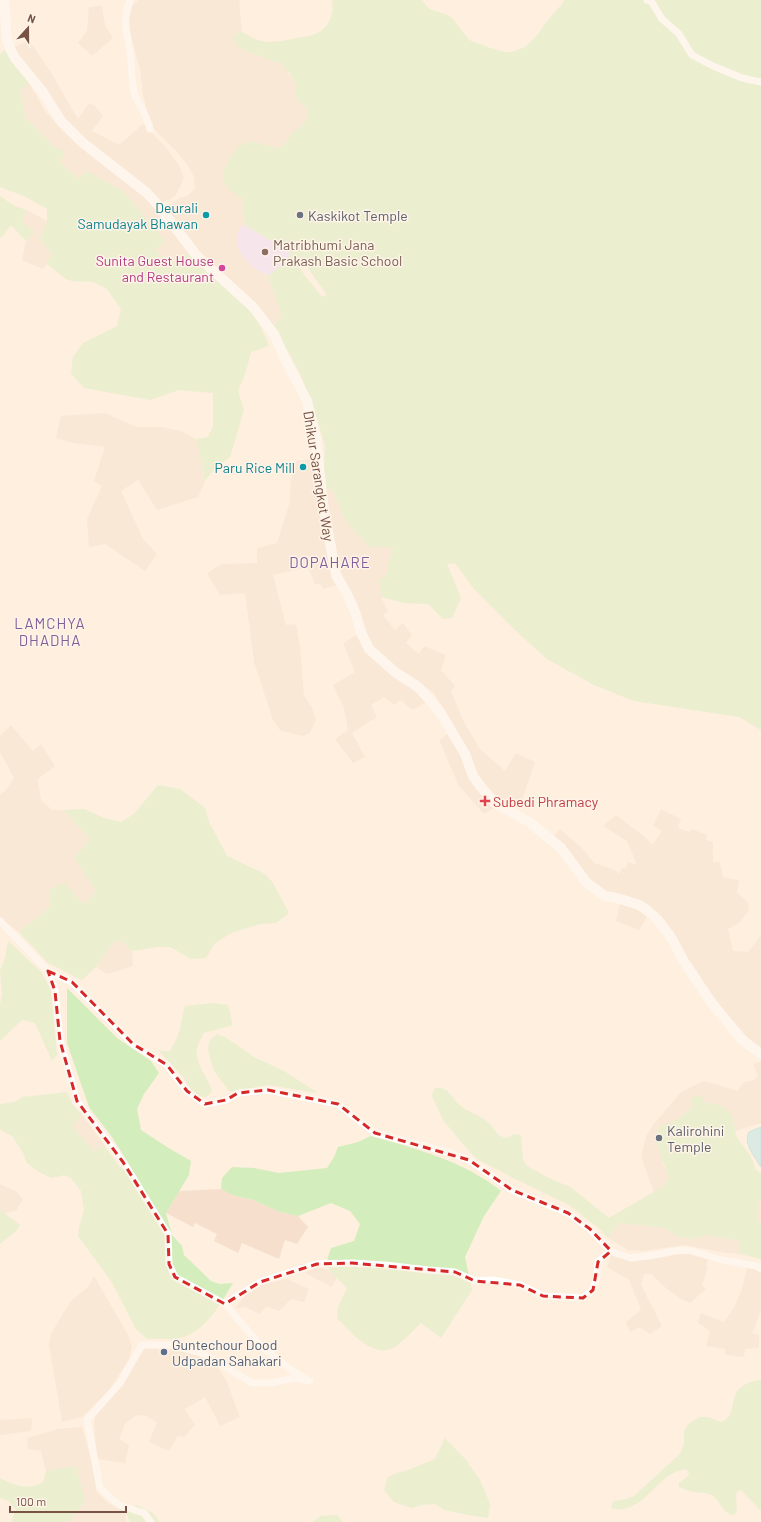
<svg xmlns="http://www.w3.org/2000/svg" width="761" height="1522" viewBox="0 0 761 1522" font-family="Barlow,sans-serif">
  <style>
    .residential { fill: #f6e0cd }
    .education { fill: #eddcfa }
    .green { fill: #d4edbd; fill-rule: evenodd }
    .water { fill: #b2e6e9; stroke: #98d7dc }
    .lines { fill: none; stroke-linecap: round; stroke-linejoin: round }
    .street { stroke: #fff; stroke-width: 7 }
    .secondary { stroke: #fff; stroke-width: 10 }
    .marked { fill: none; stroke: #d62828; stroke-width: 3; stroke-dasharray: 8 5; stroke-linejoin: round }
    .culture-dot { fill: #0f9aa8; stroke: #fff4e8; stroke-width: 1.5 }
    .worship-dot { fill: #6b7280; stroke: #fff4e8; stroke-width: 1.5 }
    .education-dot { fill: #8d6e63; stroke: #fff4e8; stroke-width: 1.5 }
    .hotel-dot { fill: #d1479c; stroke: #fff4e8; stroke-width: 1.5 }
    .health-dot { fill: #e0444e; stroke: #fff4e8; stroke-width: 1.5 }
    .service-dot { fill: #5c6f8a; stroke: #fff4e8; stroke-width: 1.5 }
    .labels { text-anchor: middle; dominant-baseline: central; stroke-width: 3; stroke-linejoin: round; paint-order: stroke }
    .culture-label { font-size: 14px; fill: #0d838f; stroke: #fff4e8; text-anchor: end }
    .worship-label { font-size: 14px; fill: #5b616d; stroke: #fff4e8; text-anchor: start }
    .education-label { font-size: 14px; fill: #785e54; stroke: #fff4e8; text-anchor: start }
    .hotel-label { font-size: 14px; fill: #b23c85; stroke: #fff4e8; text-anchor: end }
    .street-label { font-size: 14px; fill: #775245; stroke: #fff4e8 }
    .health-label { font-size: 14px; fill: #be3a42; stroke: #fff4e8; text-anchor: start }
    .service-label { font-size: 14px; fill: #4e5e75; stroke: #fff4e8; text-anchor: start }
    .neighbourhood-label { font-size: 15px; letter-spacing: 1px; fill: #825f9b; stroke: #fff4e8 }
  </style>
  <rect width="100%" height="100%" fill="#feefdf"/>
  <path class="residential" d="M138,0H239L242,32L235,34L253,54L281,64L286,68L295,84L296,96L299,102L308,110V116L306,122L291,135L285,145L279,148L266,146L254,142H248L237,149L226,165L237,196L243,199L245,225L240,228L238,246L243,257L253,267L268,276L283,317L272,325L192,248L164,207L182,197L187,196L195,189L194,177L188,166L179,154L151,126L143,95L140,70L130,32L129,17L133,5Z
    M102,6L105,25L113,38L92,56L78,43L87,31L89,7Z
    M29,40L50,71L78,119L89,103L95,106L103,116L92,131L119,145L143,124L164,145L179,165L184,178L176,195L171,199L161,202L67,125L13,48Z
    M29,83L45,111L63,131L78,145L135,185L173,231L188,253L170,266L156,250L165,241L79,179L58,161L64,156L55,148L36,127L26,119L20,90Z
    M27,210L47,221L40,240L52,253L47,264L43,269L22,260L26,241L33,232L21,221Z
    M105,413L137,427H162L181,431L196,439L205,481L198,497L157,510L138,480L121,491L143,539L157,554L145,571L105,544L89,547L87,519L102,486L94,481L105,447L74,443L56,438L61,416Z
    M314,458L318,482L319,510L327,552L337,585L323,589L320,584H315L308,567L273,575L286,625L296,624L300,647L304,695L312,708L316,720L310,733L302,736L280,730L273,720L254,662L245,593L220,595L207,573L222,564L257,563V548L277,543L290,502V487L294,462Z
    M323,489L333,490L345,520L393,547L385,579L381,578V597L388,611L383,615L395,630L403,623L412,635L406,643L419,654L424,646L446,655L441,670L455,686L451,692L465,724L480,749L505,771L516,753L535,762L519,808L503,801L487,790L480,779L444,709L433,692L409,675L387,662L376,652L336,570Z
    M356,635L369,655L409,685L427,702L412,710L401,700L394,705L384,697L371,705L377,717L352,733L365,757L353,763L335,739L348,730L344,708L333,685L355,672L343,643Z
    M11,725L33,751L41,744L55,766L38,779L41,800L52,810H64L91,840L96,891L84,906L50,907L19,932L0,918V794L5,791L14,778L0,752V736Z
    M448,734L494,808L484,814L459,786L439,740Z
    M661,809L681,819L678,828L690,832L692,829L707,835L706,840L713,842V862H720L723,877L739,880L737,893L748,902L749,910L740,922L728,929L733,951L748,952L761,935V1051L751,1041L714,1000L689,961L673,931L650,907L630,898L603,890L592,889L570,855L554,836L560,829L581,847L594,863L615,870L619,874L622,868H626L628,862L637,865L627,841L603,826L616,815L645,837L652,845L662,831L653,826Z
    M620,904L638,909L647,917L639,930L616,921Z
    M121,941L132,951L133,966L107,974L96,967L114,942Z
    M761,1062V1123L736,1131L732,1115L693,1106L682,1116L669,1124L662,1125V1162L669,1178L664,1186L654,1192L641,1157L646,1136L653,1125L681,1092L703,1081L719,1085L737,1091L744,1082L752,1081L758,1077L753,1064Z
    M82,1114L104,1145L95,1151L71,1127Z
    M0,1184L17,1192L23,1199L16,1211L4,1213L0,1210Z
    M221,1189L232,1195L253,1200L280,1212L298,1216L308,1227L297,1244L285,1240L279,1259L242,1243L238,1253L214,1241L217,1234L195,1223L193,1227L166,1213L179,1191Z
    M761,1200V1224L756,1219L758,1202Z
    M620,1223L664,1228L679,1237L694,1239L708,1235L741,1241L740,1254L726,1253L684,1245L643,1251L628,1250L608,1238Z
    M680,1253L692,1254L708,1259L706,1266L708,1268L702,1286L706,1289L690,1303L681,1299L666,1288L651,1274H644L641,1285L662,1326L650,1334L639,1327L630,1332L626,1322L641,1310L629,1280L607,1267L611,1254L631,1261Z
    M315,1266L328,1270L337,1277L332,1287L305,1273Z
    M747,1267L761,1271V1310L752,1334L759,1335V1348L745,1349L744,1357L725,1355V1349L706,1346L710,1331L697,1322L701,1313L724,1322L735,1306L742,1289Z
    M94,1276L127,1333L132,1346L129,1359L110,1389L82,1417L62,1422L49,1345L51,1334L70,1302L88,1287Z
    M287,1279L309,1289L304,1302L291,1299L279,1311L266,1306L260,1314L245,1307L235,1309L245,1295L259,1285Z
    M145,1348L191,1352L217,1366L226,1380L240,1417L220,1426L205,1397L185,1409L195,1425L184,1437L178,1436L169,1451L149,1442L157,1423L146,1416L136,1415L125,1424L119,1439L129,1445L125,1463L97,1459L94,1424L95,1417L107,1401L122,1386L136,1359Z
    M32,1418L31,1431L0,1435V1420Z
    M82,1427L91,1458L96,1482V1491L108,1503L125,1511L126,1522H69L84,1501L75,1466L46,1471L41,1451L28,1449L27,1438L58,1429Z"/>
  <path class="education" d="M245,225L291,253L280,267L268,276L253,267L243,257L238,246V234L240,228Z"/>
  <path class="green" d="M332,0H422L429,9L448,15L453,19L469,40L493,49L506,52H512L525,47L536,37L547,21L563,3L564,0H761V730L739,717L634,701L594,685L547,659L516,631L474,589L455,563L447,564L461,598L452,618L443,619L428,604L404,603L381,597L380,578H385L393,547H369L345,520L333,490L323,489L325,446L315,412L299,371L277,332L272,326L282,317L268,276L280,267L291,253L245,225L243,199C233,194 226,187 222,177C226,164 237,139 254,142C263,144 271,147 279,148C285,145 287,141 290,136C298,126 308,126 308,110L299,102L296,96L295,84L290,73L281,64L241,49L233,40L235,34L242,32C248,35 255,40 261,41C271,43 283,41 292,39C299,37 309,37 316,34C329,28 335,13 332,0ZM292,255L307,267L327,295L322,297L305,276Z
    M5,50L29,83L20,90L26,119L36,127L55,148L63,150L64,156L59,161L79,179L87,171L124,192L165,241L156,250L170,266L188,253C205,271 229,285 244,303C256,316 263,330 269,346L251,352L246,371L238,391L244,410L230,457L215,468L205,481L196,439L208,437L213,426V393L179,390L150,400L84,388L71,373L73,357L83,343L117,326L121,309L107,289L93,282L72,281L66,279L47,264L52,253L40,240L47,221V209L24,196L0,187V54Z
    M0,196L14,206L27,210L22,221L34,232L26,241L11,225L2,237H0Z
    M158,785L180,789L205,808L209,822L227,856L265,874L273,883L289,913L276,923L260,924L231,933L214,944L206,958L191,959L170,947H158L132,951L121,941L114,942L96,967L82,980L48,963L19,932L50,907L49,890L64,882L84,905L96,891L74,857L90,840L64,810L84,809L104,818L121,822L134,814Z
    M8,941L41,972L51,990L57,1055L52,1061L35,1023L22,1020L0,1041V1005L2,994L0,971L5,958Z
    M67,988L117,1038L151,1061L159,1073L144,1094L137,1109L141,1130L167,1147L191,1161L189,1175L166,1213L172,1235L182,1246L184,1255L211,1281L220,1284L233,1283C221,1303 206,1331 181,1338C171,1340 157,1338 147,1339L136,1329L111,1281L78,1236L79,1227L84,1210L81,1191L71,1178L64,1175L52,1178L39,1172L27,1163L23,1153L13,1137L0,1129V1104L15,1102L22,1097L67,1092L72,1104L82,1114L72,1127L95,1151L104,1145L117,1164L142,1185L112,1137L89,1107L67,1043Z
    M213,1003L228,1005L233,1025L204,1033C202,1037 199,1041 198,1045C192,1061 208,1077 212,1091L208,1096L199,1097L192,1091L184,1078L158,1050L169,1052C173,1046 177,1039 179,1032C182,1023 182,1014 185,1006Z
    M217,1034L225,1037L254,1057L284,1071L318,1093L268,1085L230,1092L214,1071L209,1054L208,1048L210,1040Z
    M437,1088C450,1087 452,1100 461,1106C469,1113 480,1115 488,1122C494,1128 498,1138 507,1138L514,1134L521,1135L523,1160L527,1166L553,1180L570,1187L609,1218L664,1186L669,1178L654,1137L662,1125C674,1123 684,1115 693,1106L690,1098L695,1096L704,1097V1102L723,1106L732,1115L737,1138L750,1155L756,1170L761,1174V1200L758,1202L756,1219L761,1224V1259L740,1254V1241L708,1235L694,1239L679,1237L664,1228L620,1223L608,1238L600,1229L569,1205L515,1179L477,1159L468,1150L443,1120L432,1096L434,1089Z
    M371,1136C416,1149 464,1161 501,1191L484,1216L465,1257L472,1290L441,1338L421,1323C414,1329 400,1345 393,1348C372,1358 350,1331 337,1318L338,1307L347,1288C332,1272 322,1271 331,1248L354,1241L360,1224L350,1211L331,1203L298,1216L280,1212L253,1200L232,1195L221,1189L222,1178L232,1167L254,1168L279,1173L327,1168L334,1157L338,1147L358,1142Z
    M0,1210L20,1225L16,1231L0,1244Z
    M761,1380V1511L741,1490L738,1491L736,1495L737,1512L734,1515C723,1514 721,1502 713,1496C707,1492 701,1493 694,1492C689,1491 684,1489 679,1487V1483L688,1476L689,1472L686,1469C657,1471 644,1517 611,1508L613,1501L627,1499L634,1496L680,1454L684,1444V1432L688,1424L700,1417H707L722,1422C743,1412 720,1386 761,1380Z
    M445,1438L466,1460L480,1480L490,1504L488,1518L468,1515L444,1510L435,1504L422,1505L411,1508L394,1502L384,1490L388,1477L394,1474L411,1469L435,1459Z
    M76,1466L85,1501L69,1522H11L16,1510L9,1501L0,1498V1478C16,1486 26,1490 43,1483L46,1471Z
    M136,1505L153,1513L160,1522H130L125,1511Z
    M337,1515L343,1522H308H312L321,1516Z"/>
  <path class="water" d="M761,1127V1167C755,1157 743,1144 749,1132Z"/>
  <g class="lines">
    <path class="street" d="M130,0C122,19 127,33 130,52C132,65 131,79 134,92C138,105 147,114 150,129
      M647,0L651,1L662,19L679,34L692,55L713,66L742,78L761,82
      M0,921L48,971L55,991L60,1041L77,1101L123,1162L168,1234L169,1264L175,1277L225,1304L261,1346L291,1370L310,1381L295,1378L271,1383H252L202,1353L171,1345H142L120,1383L87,1420L100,1488L119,1505L144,1513L151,1522
      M48,971L72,982L133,1044L167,1065L187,1091L205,1104L226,1100L238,1093L268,1090L338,1104L375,1133L451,1153L469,1160L512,1190L568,1213L590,1229L611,1251L618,1254L631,1258L649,1256L675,1251L688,1250L722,1260L756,1266L761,1269
      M225,1304L260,1282L291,1272L317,1264L352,1263L385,1265L428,1270L455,1272L475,1281L493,1280L520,1285L543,1296L583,1298L593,1290L597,1276L598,1262L611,1251"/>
    <path class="secondary" d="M4,0L7,40L10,49L15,58L42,91L61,121L83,143L147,193L157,204L197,256L253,307L274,334L284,357L307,401L316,439L323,504L336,575L347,594L355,612L361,632L369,649L395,672L418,687L429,699L440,712L465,754L473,776L481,787L495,803L529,822L561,848L586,882L594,888L605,896L617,898L639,905L647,910L658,920L672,939L683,960L711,1002L742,1040L761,1054"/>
  </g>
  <path d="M0 0H761V1522H0ZM48,971L72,982L133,1044L167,1065L187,1091L205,1104L226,1100L238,1093L268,1090L338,1104L375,1133L469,1160L512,1190L568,1213L590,1229L611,1251L598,1262L593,1290L583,1298L543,1296L520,1285L475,1281L455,1272L352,1263L317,1264L260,1282L225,1304L175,1277L169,1264L168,1234L123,1162L77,1101L60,1041L55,991Z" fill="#feefdf" fill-opacity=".55" fill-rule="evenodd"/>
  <path class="marked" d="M48,971L72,982L133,1044L167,1065L187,1091L205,1104L226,1100L238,1093L268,1090L338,1104L375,1133L469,1160L512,1190L568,1213L590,1229L611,1251L598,1262L593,1290L583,1298L543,1296L520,1285L475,1281L455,1272L352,1263L317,1264L260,1282L225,1304L175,1277L169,1264L168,1234L123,1162L77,1101L60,1041L55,991Z"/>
  <g class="culture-dot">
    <circle cx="206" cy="215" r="4"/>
    <circle cx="303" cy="467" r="4"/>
  </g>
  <g class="worship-dot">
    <circle cx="300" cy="215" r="4"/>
    <circle cx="659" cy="1138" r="4"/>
  </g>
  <circle class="education-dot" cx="265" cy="252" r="4"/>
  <circle class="hotel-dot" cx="222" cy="268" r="4"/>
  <path class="health-dot" d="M483 795h4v4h4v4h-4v4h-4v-4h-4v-4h4z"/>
  <circle class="service-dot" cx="164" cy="1352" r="4"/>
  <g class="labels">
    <g class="culture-label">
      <text x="198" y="207">Deurali<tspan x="198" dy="16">Samudayak Bhawan</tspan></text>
      <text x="295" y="467">Paru Rice Mill</text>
    </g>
    <g class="worship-label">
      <text x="308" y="215">Kaskikot Temple</text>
      <text x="667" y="1130">Kalirohini<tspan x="667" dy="16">Temple</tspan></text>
    </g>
    <g class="education-label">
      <text x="273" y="244">Matribhumi Jana<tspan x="273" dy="16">Prakash Basic School</tspan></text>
    </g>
    <g class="hotel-label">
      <text x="214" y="260">Sunita Guest House<tspan x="214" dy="16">and Restaurant</tspan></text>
    </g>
    <g class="street-label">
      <text transform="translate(319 476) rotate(81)">Dhikur Sarangkot Way</text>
    </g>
    <g class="health-label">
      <text x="493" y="801">Subedi Phramacy</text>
    </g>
    <g class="service-label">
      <text x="172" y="1344">Guntechour Dood<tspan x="172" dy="16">Udpadan Sahakari</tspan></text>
    </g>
    <g class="neighbourhood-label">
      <text x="330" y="562">DOPAHARE</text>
      <text x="50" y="623">LAMCHYA<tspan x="50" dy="17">DHADHA</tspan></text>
    </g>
  </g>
  <g transform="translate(28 28) rotate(21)" stroke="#fff4e8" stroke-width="3" paint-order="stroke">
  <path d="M0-3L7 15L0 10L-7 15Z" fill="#775245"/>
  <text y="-6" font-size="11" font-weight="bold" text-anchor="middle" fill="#775245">N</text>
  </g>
  <path d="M10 1506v6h116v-6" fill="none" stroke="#775245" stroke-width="2"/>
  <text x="16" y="1506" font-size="12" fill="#775245" stroke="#fff4e8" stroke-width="3" paint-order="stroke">100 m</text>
</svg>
